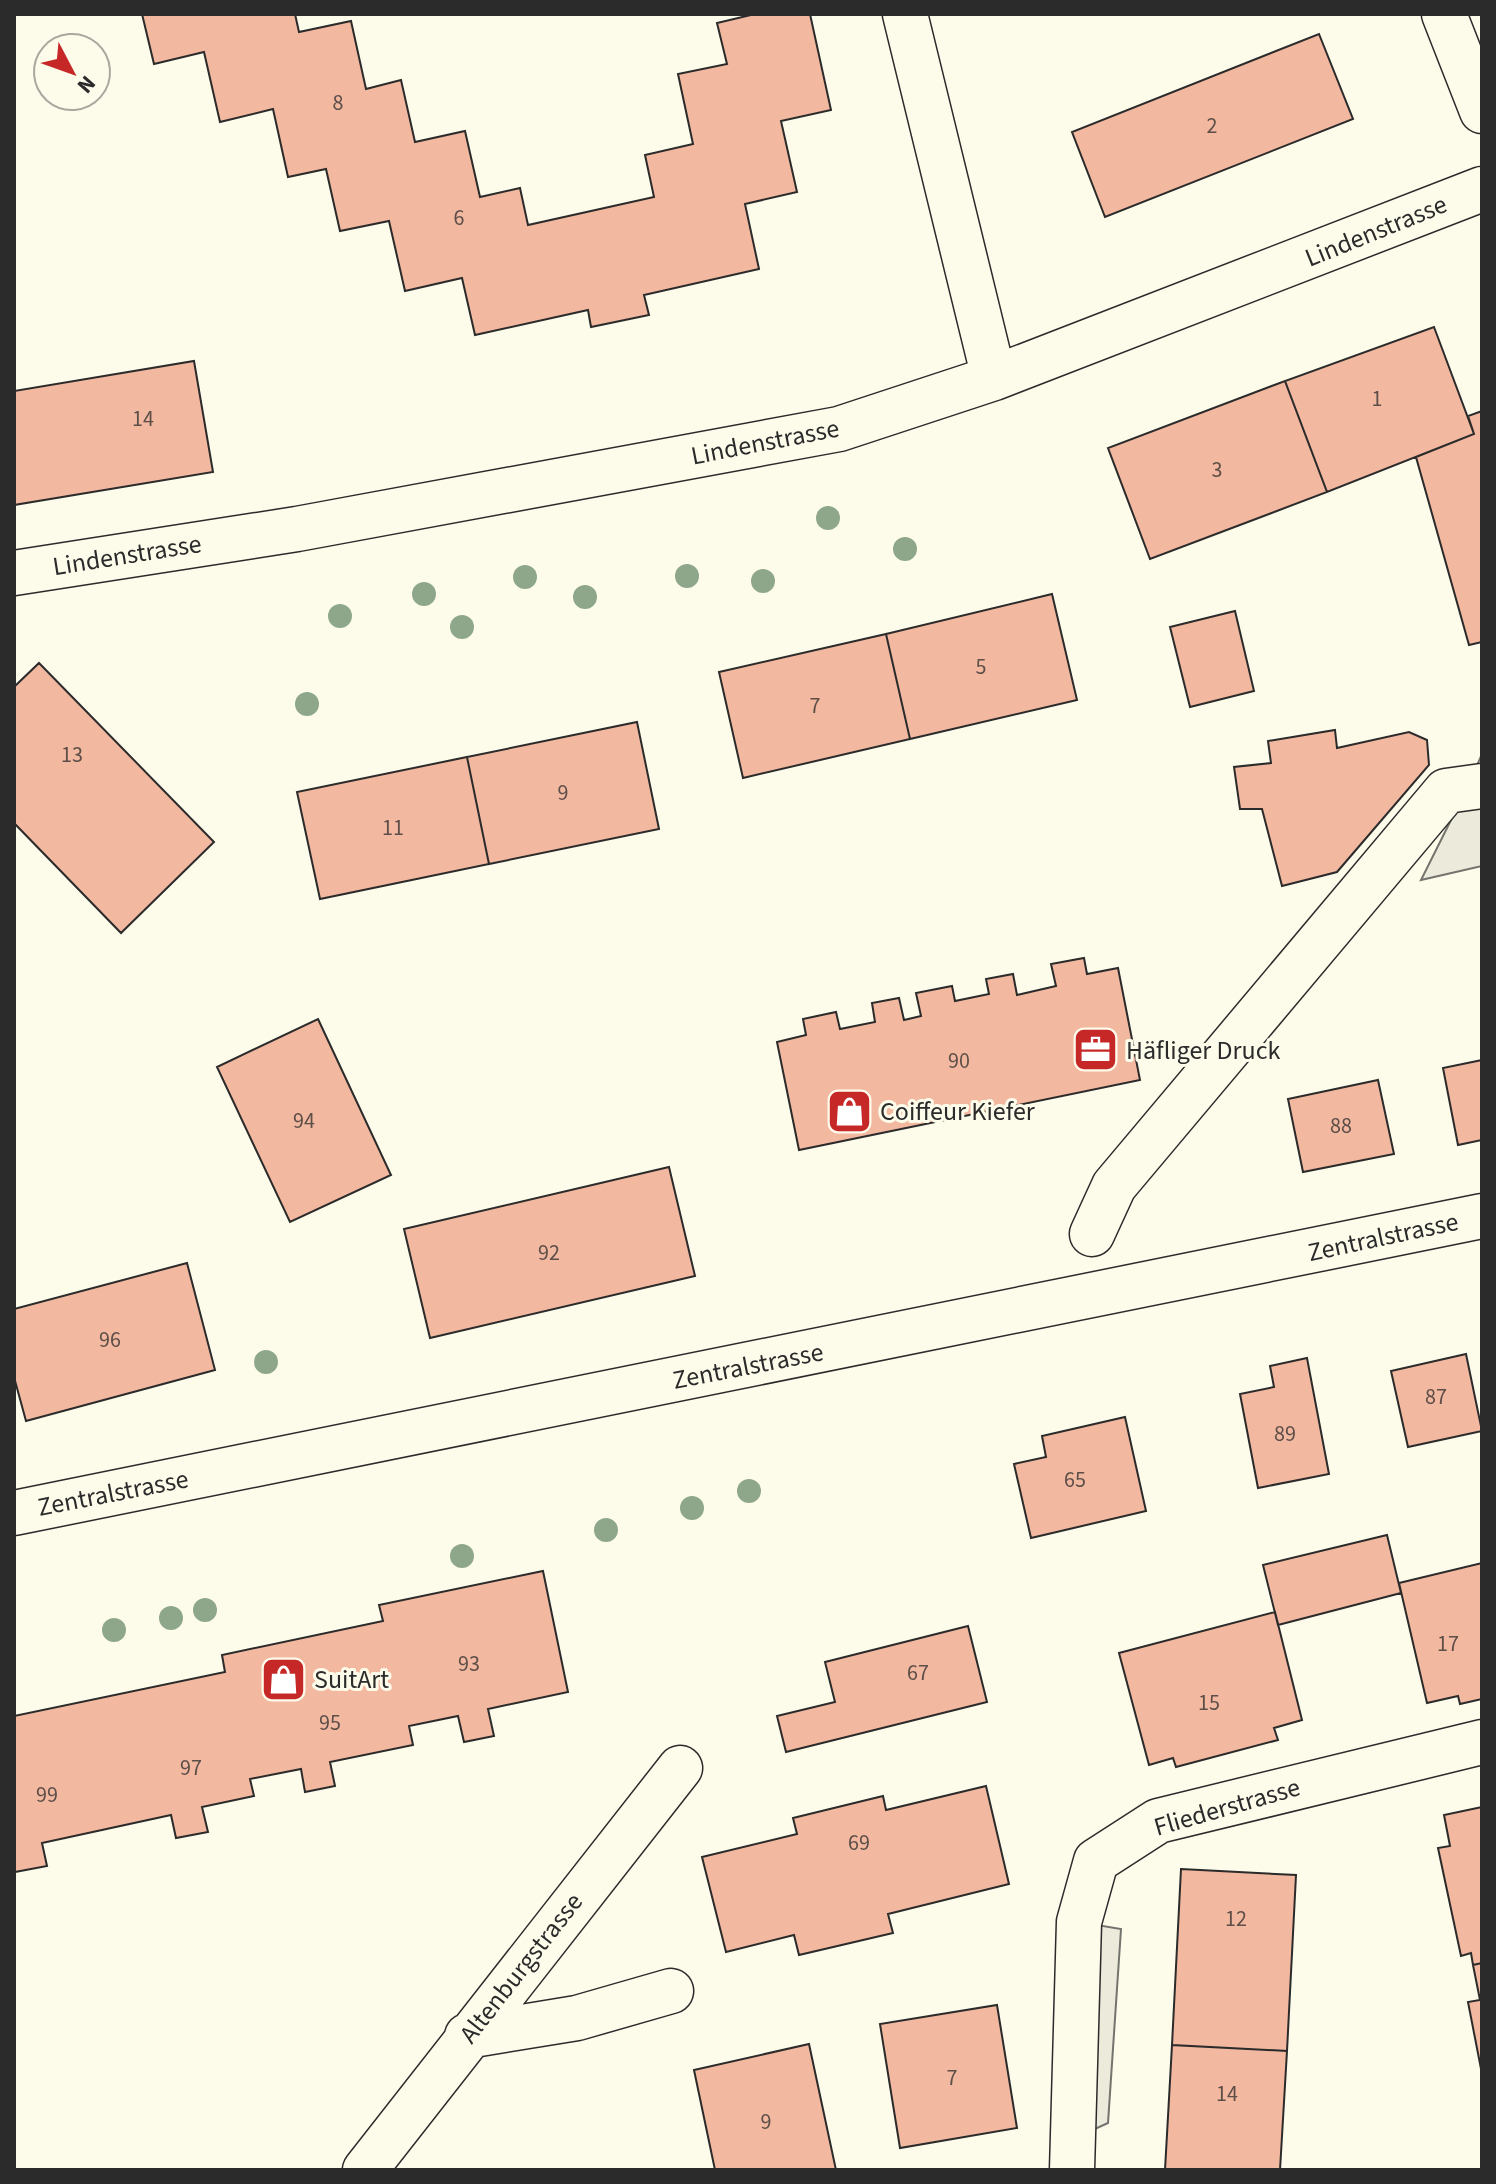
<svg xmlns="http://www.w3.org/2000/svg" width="1496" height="2184" viewBox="0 0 1496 2184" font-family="'Source Sans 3',sans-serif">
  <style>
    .parking { fill: #eceadb; stroke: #74746e; stroke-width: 2 }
    .building { fill: #f2b8a0; stroke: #2b2b2b; stroke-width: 2 }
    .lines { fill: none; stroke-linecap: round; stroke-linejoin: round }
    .minor-casing { stroke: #2b2b2b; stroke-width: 47 }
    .minor { stroke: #fdfbea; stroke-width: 44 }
    .tree { fill: #8ea78a }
    .labels { text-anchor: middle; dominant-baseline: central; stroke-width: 6; stroke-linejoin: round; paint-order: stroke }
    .number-label { font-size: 22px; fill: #5d4e48 }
    .street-label { font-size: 26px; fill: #2b2b2b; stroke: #fdfbea }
    .poi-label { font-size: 26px; fill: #2b2b2b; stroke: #fdfbea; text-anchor: start }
  </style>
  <rect width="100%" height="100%" fill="#fdfbea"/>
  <path class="parking" d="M1482,754V866L1421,880L1467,788Z
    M1079,1922L1121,1929L1108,2123L1073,2139Z"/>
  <path class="building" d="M142,14H295L299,32L351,21L366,89L401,80L415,142L465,131L480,197L520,188L528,225L654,197L645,155L693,144L678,74L727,64L717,23L755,14H810L831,110L781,121L797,192L745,204L759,269L644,295L649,315L591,327L588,310L475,335L462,278L405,291L389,221L340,231L326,169L288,177L273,109L220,122L204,52L154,64Z
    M1319,34L1353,119L1105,217L1072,132Z
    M1434,327L1474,434L1327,492L1285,381Z
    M194,361L213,472L14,505V391Z
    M1285,381L1327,492L1150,559L1108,448Z
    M1482,411V642L1469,645L1416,457L1474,434L1468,416Z
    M1052,594L1077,700L910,739L886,634Z
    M1235,611L1254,691L1190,707L1170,627Z
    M886,634L910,739L743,778L719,672Z
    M39,663L214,842L121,933L14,823V687Z
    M637,722L659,829L489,864L467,757Z
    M1335,730L1337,748L1409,732L1427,740L1429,765L1337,872L1282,886L1262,809H1240L1234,767L1271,763L1268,741Z
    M467,757L489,864L320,899L297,792Z
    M1084,958L1087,974L1118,968L1140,1080L799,1150L777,1042L806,1035L803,1019L836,1012L840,1029L875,1022L872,1003L899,998L904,1020L921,1016L916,993L952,986L955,1001L989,994L986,979L1013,974L1017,995L1056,986L1051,964Z
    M318,1019L391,1175L290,1222L217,1067Z
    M1482,1060V1140L1458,1145L1443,1068Z
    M1378,1080L1394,1154L1303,1172L1288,1099Z
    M669,1167L695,1276L430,1338L404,1229Z
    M187,1263L215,1370L26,1421L14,1377V1309Z
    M1466,1354L1482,1431L1408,1447L1391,1371Z
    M1307,1358L1329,1474L1258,1488L1240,1394L1274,1387L1270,1366Z
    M1125,1417L1146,1511L1031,1538L1014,1464L1046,1457L1042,1436Z
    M1387,1535L1401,1593L1278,1625L1263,1565Z
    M1482,1563V1699L1460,1704L1458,1696L1427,1703L1399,1583Z
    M543,1571L568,1692L488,1709L494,1736L464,1742L458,1716L409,1726L413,1745L330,1762L335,1786L305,1792L301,1769L250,1779L254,1796L202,1807L208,1832L176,1838L171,1815L42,1843L47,1866L15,1872L14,1716L225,1672L222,1655L383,1621L379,1605Z
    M1275,1612L1302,1720L1274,1728L1278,1740L1176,1767L1173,1758L1149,1765L1119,1653Z
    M968,1626L987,1702L786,1752L777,1716L835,1702L825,1662Z
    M986,1786L1009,1884L888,1914L893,1933L799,1955L794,1935L726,1952L702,1857L797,1834L793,1818L883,1796L886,1810Z
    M1482,1807V1963L1473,1965L1471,1953L1461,1956L1438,1848L1450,1846L1444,1815Z
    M1181,1869L1296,1875L1287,2051L1172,2045Z
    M1482,1963V2074L1468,2002L1480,2000L1473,1965Z
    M997,2005L1017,2128L900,2148L880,2024Z
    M809,2044L836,2170H715L694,2070Z
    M1172,2045L1287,2051L1280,2170H1165Z"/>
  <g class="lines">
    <defs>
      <path id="minor" d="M905,14L994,378
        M1444,14L1482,111
        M14,573L297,529L839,429L994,378L1482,189
        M1092,1234L1114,1186L1446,791L1482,786
        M14,1513L1482,1216
        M467,2036L577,2018L671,1991
        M365,2170L680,1768
        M1072,2170L1079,1922L1096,1861L1158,1821L1482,1742"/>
    </defs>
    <use href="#minor" class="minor-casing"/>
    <use href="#minor" class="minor"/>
  </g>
  <g class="tree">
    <circle cx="828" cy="518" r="12"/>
    <circle cx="905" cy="549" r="12"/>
    <circle cx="687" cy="576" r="12"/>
    <circle cx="525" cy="577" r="12"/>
    <circle cx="763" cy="581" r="12"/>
    <circle cx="424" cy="594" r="12"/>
    <circle cx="585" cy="597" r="12"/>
    <circle cx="340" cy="616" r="12"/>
    <circle cx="462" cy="627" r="12"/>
    <circle cx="307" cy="704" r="12"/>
    <circle cx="266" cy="1362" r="12"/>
    <circle cx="749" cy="1491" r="12"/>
    <circle cx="692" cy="1508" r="12"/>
    <circle cx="606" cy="1530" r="12"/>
    <circle cx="462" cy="1556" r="12"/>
    <circle cx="205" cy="1610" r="12"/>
    <circle cx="171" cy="1618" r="12"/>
    <circle cx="114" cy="1630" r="12"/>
  </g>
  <defs>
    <symbol id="office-square" viewBox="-11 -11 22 22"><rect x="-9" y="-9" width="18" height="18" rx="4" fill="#c62828" stroke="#fdfbea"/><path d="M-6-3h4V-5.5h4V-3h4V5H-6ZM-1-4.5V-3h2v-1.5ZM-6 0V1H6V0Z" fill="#fff"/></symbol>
    <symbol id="shop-square" viewBox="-11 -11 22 22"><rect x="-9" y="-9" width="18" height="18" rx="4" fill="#c62828" stroke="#fdfbea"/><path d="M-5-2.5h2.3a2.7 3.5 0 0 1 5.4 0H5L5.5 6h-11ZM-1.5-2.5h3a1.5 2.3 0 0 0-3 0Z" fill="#fff"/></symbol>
  </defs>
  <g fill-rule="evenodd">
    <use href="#office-square" x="1070" y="1024" width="51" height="51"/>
    <use href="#shop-square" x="824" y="1086" width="51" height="51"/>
    <use href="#shop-square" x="258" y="1654" width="51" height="51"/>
  </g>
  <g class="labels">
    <g class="number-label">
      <text x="338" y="103">8</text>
      <text x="1212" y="126">2</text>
      <text x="459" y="218">6</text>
      <text x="1377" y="399">1</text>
      <text x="143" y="419">14</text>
      <text x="1217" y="470">3</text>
      <text x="981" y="667">5</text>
      <text x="815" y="706">7</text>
      <text x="72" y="755">13</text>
      <text x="563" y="793">9</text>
      <text x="393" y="828">11</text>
      <text x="959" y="1061">90</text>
      <text x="304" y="1121">94</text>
      <text x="1341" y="1126">88</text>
      <text x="549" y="1253">92</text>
      <text x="110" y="1340">96</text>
      <text x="1436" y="1397">87</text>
      <text x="1285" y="1434">89</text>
      <text x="1075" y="1480">65</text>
      <text x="1448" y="1644">17</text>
      <text x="469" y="1664">93</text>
      <text x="918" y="1673">67</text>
      <text x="1209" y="1703">15</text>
      <text x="330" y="1723">95</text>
      <text x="191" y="1768">97</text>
      <text x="47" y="1795">99</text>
      <text x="859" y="1843">69</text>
      <text x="1236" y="1919">12</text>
      <text x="952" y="2078">7</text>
      <text x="1227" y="2094">14</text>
      <text x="766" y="2122">9</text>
    </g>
    <g class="street-label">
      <text transform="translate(1376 231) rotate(-22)">Lindenstrasse</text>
      <text transform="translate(765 442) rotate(-11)">Lindenstrasse</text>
      <text transform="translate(127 555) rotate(-9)">Lindenstrasse</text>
      <text transform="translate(1383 1237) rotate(-12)">Zentralstrasse</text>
      <text transform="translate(748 1366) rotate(-11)">Zentralstrasse</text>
      <text transform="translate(113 1493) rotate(-11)">Zentralstrasse</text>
      <text transform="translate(1227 1807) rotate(-16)">Fliederstrasse</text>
      <text transform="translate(521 1968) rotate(-52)">Altenburgstrasse</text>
    </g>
    <g class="poi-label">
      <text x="1126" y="1050">Häfliger Druck</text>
      <text x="880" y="1111">Coiffeur Kiefer</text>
      <text x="314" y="1679">SuitArt</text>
    </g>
  </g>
  <rect width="1496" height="2184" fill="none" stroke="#2b2b2b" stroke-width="32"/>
  <g transform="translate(72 72) rotate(131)"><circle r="38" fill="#fdfbea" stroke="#a9a89e" stroke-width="2"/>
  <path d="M0-6L14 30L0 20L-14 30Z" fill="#c62828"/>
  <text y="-12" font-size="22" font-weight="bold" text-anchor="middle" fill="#2b2b2b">N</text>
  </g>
</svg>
